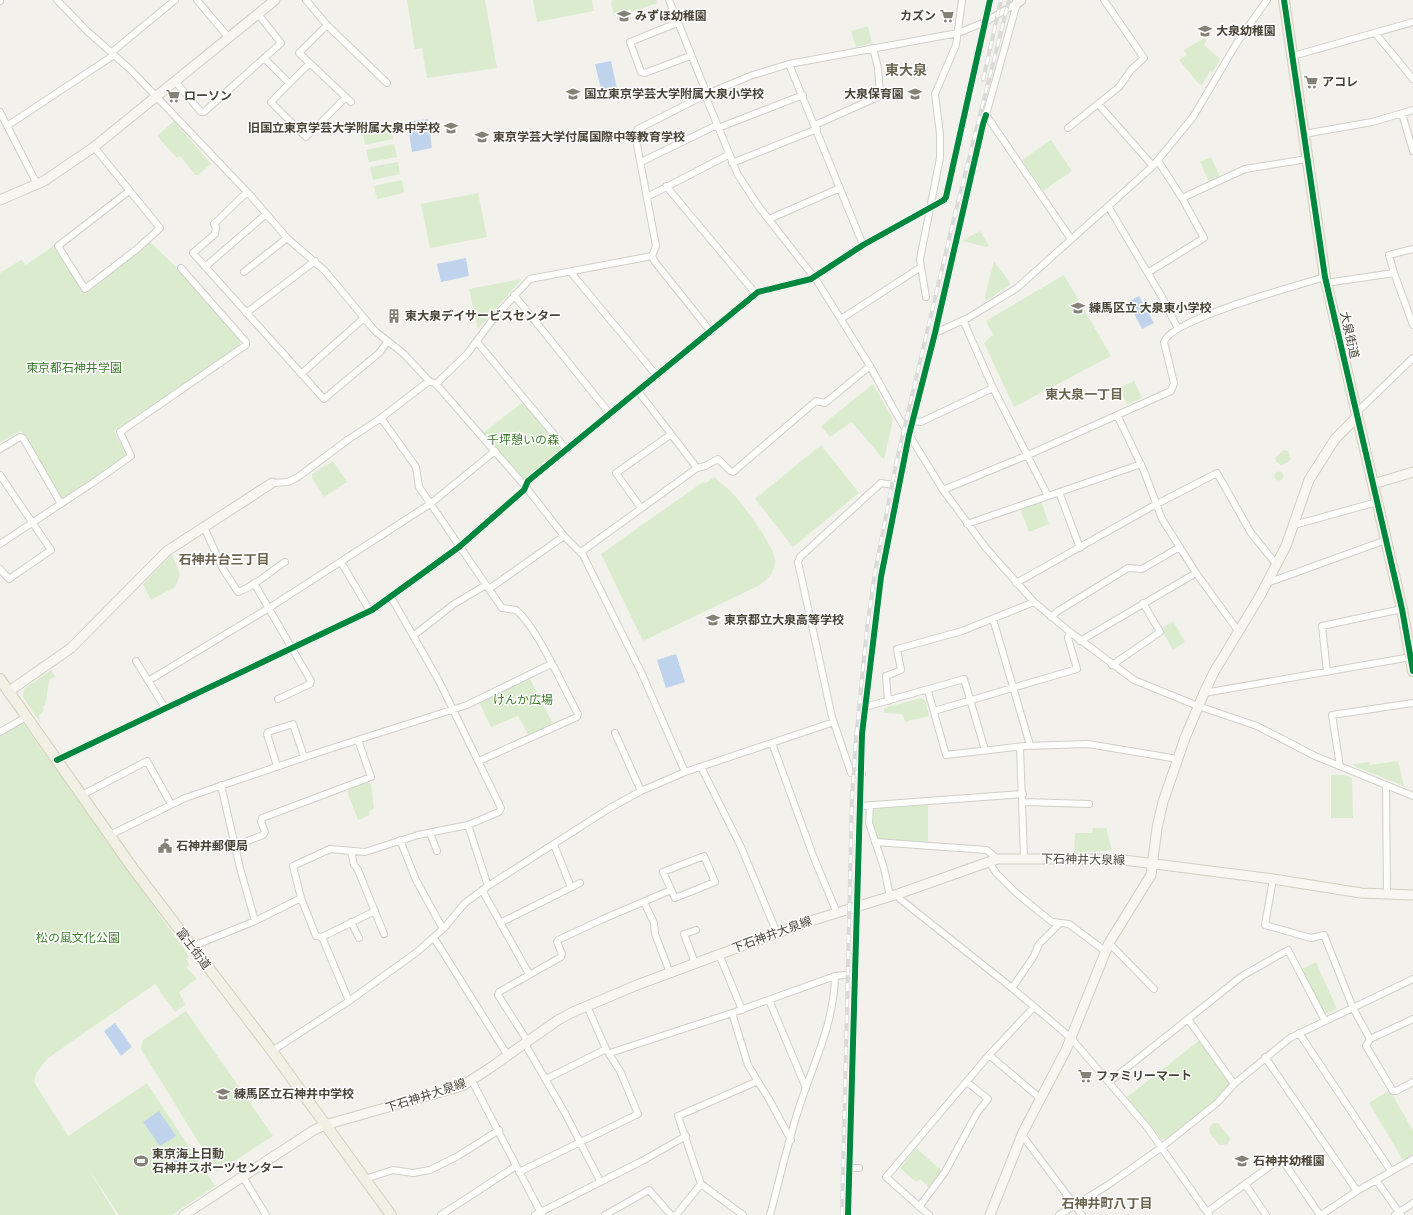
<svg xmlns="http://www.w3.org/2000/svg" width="1413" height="1215" viewBox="0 0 1413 1215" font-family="'Source Sans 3','Noto Sans JP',sans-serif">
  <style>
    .green { fill: #dbecce }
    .water { fill: #bfd3ed }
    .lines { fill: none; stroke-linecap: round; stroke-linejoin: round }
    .street-casing { stroke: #d0cfca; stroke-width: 8 }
    .secondary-casing { stroke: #d0cfc3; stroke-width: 11 }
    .primary-casing { stroke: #d3d0ba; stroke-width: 12 }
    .street { stroke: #fdfdfc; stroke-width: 6 }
    .secondary { stroke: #f7f6f0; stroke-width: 9 }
    .primary { stroke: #f1f0e5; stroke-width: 10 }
    .rail-casing { stroke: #dadad9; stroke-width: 4 }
    .rail { stroke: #fff; stroke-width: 2.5; stroke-dasharray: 8; stroke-linecap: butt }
    .cycleway-casing { stroke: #fff; stroke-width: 8 }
    .cycleway { stroke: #00873e; stroke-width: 6 }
    .labels { text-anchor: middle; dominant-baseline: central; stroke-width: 3; stroke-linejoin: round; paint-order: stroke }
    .poi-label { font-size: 12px; font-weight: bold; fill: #484538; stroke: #fff; text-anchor: start }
    .street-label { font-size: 12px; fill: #484538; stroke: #fff }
    .park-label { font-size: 12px; fill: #3d792d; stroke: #fff }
    .neighbourhood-label { font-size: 13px; font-weight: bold; fill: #6b6450; stroke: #fff }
    .quarter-label { font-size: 14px; font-weight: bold; fill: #6b6450; stroke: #fff }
  </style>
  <rect width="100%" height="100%" fill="#f2f1ec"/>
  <path class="green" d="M407,0H485L497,68L427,78L422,48L415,49Z
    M533,0H592L594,11L537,22Z
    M613,0H656L657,3L632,12L630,9L614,16L611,3Z
    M868,26L872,43L856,47L851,31Z
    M1204,38L1207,40L1204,45L1220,59L1213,72L1210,71L1202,85L1198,83L1179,60L1187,55L1184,50Z
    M174,121L211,164L198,175H195L180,156L177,158L157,136Z
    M390,126L393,139L365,145L363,132Z
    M1051,140L1072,171L1043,191L1022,160Z
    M394,144L397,157L369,162L366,150Z
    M1211,157L1220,177L1209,182L1200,162Z
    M398,162L400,174L373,180L370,167Z
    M402,180L404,193L377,199L374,186Z
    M478,193L487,237L430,248L421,204Z
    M980,231L989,246L987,247L962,241Z
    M150,242L176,267L240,340V346L178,389L114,431L126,455L87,484L61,499L21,431L0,442V273L21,260L26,265L53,246L85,294Z
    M994,261L1011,284L986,301L985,297Z
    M1064,275L1111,356L1014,407L984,343L993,335L986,321Z
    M522,279L478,329L469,289Z
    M1134,381L1142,398L1127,404L1119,388Z
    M873,384L893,420L884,460L852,422L830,437L821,426Z
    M523,402L562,449L524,481L483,433Z
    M821,445L859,493L793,547L755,499Z
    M1284,450L1288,451L1291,459L1287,463L1281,465L1276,462L1275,458Z
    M333,461L347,482L324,497L312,478V474Z
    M1274.5 476a4.5 4.5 0 1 1 9 0a4.5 4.5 0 1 1-9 0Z
    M714,477C721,483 729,489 735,496C745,508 775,547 775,561C775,573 767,580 758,586L643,641L601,554L703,482L706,483Z
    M1041,501L1049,524L1029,532L1020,509Z
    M172,554L180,575L175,587L151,600L143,584Z
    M1173,621L1185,642L1173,650L1161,629Z
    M51,670L56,677L50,679C46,689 49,699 43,708L44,710L39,716L41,724L23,697L24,689Z
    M530,679L553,724L529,736L518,716L491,727L479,702Z
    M921,698L925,700L929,716L905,722L903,714L884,713V708Z
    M23,723L189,956L186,959L190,965L186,967L197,979L179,992L185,1005L175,1012L155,984L48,1058L36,1073L34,1082L68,1136L147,1083L215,1186L172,1215H119L88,1168L116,1215H0V737Z
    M1398,761L1404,786L1354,766V764L1370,762V765Z
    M1331,775H1345L1352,778L1353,818H1331Z
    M367,782L371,784L374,809L369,811L370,815L358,820L348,794V790Z
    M928,805V843L878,839L872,823L873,811L875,809Z
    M1093,828H1106L1112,850L1074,853L1075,833H1092Z
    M1316,962L1337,1009L1325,1014L1302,969Z
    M186,1011L273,1136L217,1172L141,1049L143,1040Z
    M1200,1040L1230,1082V1084L1215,1101L1166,1139H1161L1127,1097Z
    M1390,1090L1413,1131V1154L1403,1160L1369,1103Z
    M1213,1123H1218L1230,1138L1228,1144L1220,1145L1210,1134L1209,1128Z
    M916,1148L942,1171L930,1188L920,1179L916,1182L900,1168Z"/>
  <path class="water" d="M611,61L617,89L602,93L595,64Z
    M428,119L432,148L412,152L407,122Z
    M466,258L469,276L441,282L437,264Z
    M1139,296L1154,323L1142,329L1128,302Z
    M676,654L685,682L666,688L657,660Z
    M115,1023L132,1047L121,1056L104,1031Z
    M159,1111L176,1136L160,1146L143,1122Z
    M182,1147L186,1152L180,1157L181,1160L175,1164L172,1161L175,1159L173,1155Z"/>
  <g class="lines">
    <defs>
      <path id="street" d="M57,0L87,31L131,70L250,195L287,238L325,271L375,331L404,354L429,381L436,384L525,486L564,536L583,555L642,674L685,772
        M197,0L229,38
        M306,0L327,25L387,83
        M669,0L707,94
        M0,1V0
        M1017,3L986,115L1071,239
        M677,23L630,42L641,72L645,73L690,56
        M327,25L299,53L351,102
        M1376,34L1413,79
        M112,52L175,0
        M1293,56L1413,22
        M264,58L289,83
        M310,63L271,102L306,137L346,97
        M789,64L863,245
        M175,81L201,112H204L281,43L258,14
        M705,95L738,175L759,207L817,281L870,366L897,415L943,490L986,548L1034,602L1070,632L1134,680L1198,706L1257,726L1315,756L1413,796
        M1099,105L1153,166
        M0,112L37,184
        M1402,114L1413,151
        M815,125L880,96L878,68L873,48
        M7,126L114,55
        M718,128L803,95
        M1068,128L1119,87L1131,70L1144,58L1104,0
        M1304,134L1372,122L1413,110
        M94,147L160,228L137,249L85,289L58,246L129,191
        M1158,161L1182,198L1245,169L1307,159
        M641,162L717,125
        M732,163L817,129
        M666,186L756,294
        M246,193L214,224L216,227L215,234L193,253L324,399L379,353L388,341
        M647,197L728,155
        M1108,206L1162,297L1178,329
        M769,219L840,188
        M652,256L656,246L635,134L638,129L707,94L750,76L789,64L958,33L985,22L1017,3
        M652,256L655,262L711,332
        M205,267L266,214
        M921,267L926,297
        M572,271L573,275L657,376
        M244,272L287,238
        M1149,272L1204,238L1182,198
        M1394,273L1413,325
        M1326,283L1394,273L1389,255L1413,249
        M514,295L610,414
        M246,313L315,261
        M841,319L921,267L920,259L940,158V134L935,94L956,45L962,0
        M963,320L993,388
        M935,333L968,318L1017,288L1153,166L1193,117L1238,41L1267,0
        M477,342L567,450
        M301,374L364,318
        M436,384L467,354L494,318L530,279L652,256
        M638,391L697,468
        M1356,413L1413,358
        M1117,415L1144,471L1162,519L1196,573L1239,632
        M381,418L416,467L419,487L502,608L516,610C538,629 563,687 578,714L577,717L479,761
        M914,421L921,422L993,388L1048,496
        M0,449L20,437L23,438L61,504
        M0,475L51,550L9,579L0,569
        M272,483L288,482L298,477L349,439L381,418L429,381
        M943,490L1028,455L1171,391L1174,383L1164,342C1171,319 1299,285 1325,277
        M1059,492L1080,548
        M641,508L616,473L670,435
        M967,524L1141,464
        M1294,525L1377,502
        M204,527L223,569L238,592C256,586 270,571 285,562
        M0,544L97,480L131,456L120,432L246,345V342L181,268
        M581,552L697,468L705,466L718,459L730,471L733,472L816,401L825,403L870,366
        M341,562L370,611
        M254,583L311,681L310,684L278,699
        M1016,583L1153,506L1217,473L1251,533L1277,565
        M1267,583L1386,540
        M489,589L564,536
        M1051,617L1058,611L1128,568L1142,569L1180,547
        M993,619L1030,745
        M413,636L454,604L486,585
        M1080,641L1196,573
        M136,661L165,708
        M1112,665L1160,632L1143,603
        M1327,672L1322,626L1402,609
        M148,681L269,608L430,504L495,451
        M928,691L946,755L1025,746L1088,744L1178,759
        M1204,693L1411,657
        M888,701L886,676L901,670L897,649L962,631L1034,602
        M865,707L964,679L985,750
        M934,711L1077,669L1068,638L1070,632
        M0,732L26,717
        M615,733L641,791
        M772,743L814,858L837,913
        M1020,747L1024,858
        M57,760L372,610L459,547L524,490L528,481L758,292L811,279L863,245L944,200L946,197L990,0
        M277,766L267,734L268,732L293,724L304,757
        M1340,766L1332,715L1413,703
        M701,767L741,847L777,933
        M862,774L851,773L832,717L798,562L800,557L881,483L899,486
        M221,785L240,868L255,921
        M1386,785L1387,893
        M82,795L147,761L171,804
        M1023,802L1089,804
        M860,806L1023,794
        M870,806L869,823L884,868L890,896
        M468,825L488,886
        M430,833L437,851
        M110,835L185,798L323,751L467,705L551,664
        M400,840L416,880L443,929
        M875,842L987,850L997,859
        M554,845L571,887
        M235,846L263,835L265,832L261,822L262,818L371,777L358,740
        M351,851L354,865L358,870L384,934
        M704,856L715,882L675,898L663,872Z
        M989,862L997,874L1015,892L1052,922L1069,924L1105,951
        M1273,879L1265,925L1311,938L1324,935L1353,1008L1370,1039
        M482,890L529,974
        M898,894L900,899L1012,988L1071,1038L1147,1127L1209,1215
        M644,902L654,923L655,934L670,973
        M375,911L322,937L316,936L301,898L293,866L330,849L365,852L418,835L468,825L499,812L501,808L439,681L391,597
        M351,922L359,938
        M500,923L580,883
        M322,937L349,1001
        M434,938L508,1056
        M1109,943L1154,989
        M191,947L255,921L301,898
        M719,954L742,1010
        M695,963L684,934L696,930
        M1012,988L1034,956L1039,944L1059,924
        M769,1000L806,1088
        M732,1013L748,1065L770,1101L791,1140
        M1188,1019L1234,1084
        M1413,1019L1370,1039L1366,1046L1393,1091H1396L1413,1082
        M1299,1033L1391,1171
        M528,1042L498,995L499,992L561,957L562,954L557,942L558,940L603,919L671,890
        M525,1044L565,1113L600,1181
        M272,1051L349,1001L417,952L443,929L465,903L488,886L610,808L641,791L685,772L834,722
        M610,1053L732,1013L835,976L854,974
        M989,1055L1041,1099
        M1265,1057L1357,1191
        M546,1079L606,1049
        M472,1081L542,1215
        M1109,1082L1242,976L1288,950L1325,1021
        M1022,1135L1082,1215
        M848,1168H859
        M519,1172L638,1114L620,1071L606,1049L587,1006
        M243,1177L266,1215
        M365,1179L393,1170L413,1173L430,1170L458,1156L499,1130
        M1376,1180L1401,1215
        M701,1184L743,1215
        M1245,1184L1266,1215
        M919,1207L945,1172L977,1113L988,1099L967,1082
        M1207,1212L1281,1158L1320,1215
        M441,1215L516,1166
        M535,1215L642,1161L686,1136
        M605,1215L649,1190L671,1215
        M676,1215L701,1184L678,1116L758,1081
        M770,1215C779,1181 787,1147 797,1114C811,1068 834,1026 835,976
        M848,1215L862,734L881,577L909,435L935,333L983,124L986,115
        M929,1215L886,1177L989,1055L1034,1007
        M1059,1215L1108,1185L1162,1147L1217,1103L1234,1084L1290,1038L1413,979
        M1321,1215L1357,1191L1413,1159
        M1395,1215L1413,1203"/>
      <path id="secondary" d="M1017,3L1021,0
        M0,200L44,181L94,147L275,0
        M1373,484L1413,472
        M8,692L71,648L167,551L272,483
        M184,1215L314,1130L325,1125L462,1086L490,1068L558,1020L573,1012L637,985L804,923L898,894L997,859H1116L1273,879L1361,893L1413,895
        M990,1215L1023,1132L1066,1050L1109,943L1151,875L1157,828L1163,802L1185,738L1204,693L1214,672L1260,596L1286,546L1309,480L1335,439L1357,417"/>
      <path id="primary" d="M1284,0L1325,277L1402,609L1413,671
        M0,679L134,870L272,1051L391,1215"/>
    </defs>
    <use href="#street" class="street-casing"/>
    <use href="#secondary" class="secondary-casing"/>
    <use href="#primary" class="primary-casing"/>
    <use href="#street" class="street"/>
    <use href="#secondary" class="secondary"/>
    <use href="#primary" class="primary"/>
    <defs>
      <path id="rail" d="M983,80L1001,0
        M842,1215L852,797L856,738L867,628L875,572L897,459L954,218L1009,0"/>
    </defs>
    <use href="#rail" class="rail-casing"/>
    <use href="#rail" class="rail"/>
    <defs>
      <path id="cycleway" d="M1284,0L1325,277L1402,609L1413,671
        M57,760L372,610L459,547L524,490L528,481L758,292L811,279L863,245L944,200L946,197L990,0
        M848,1215L862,734L881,577L909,435L935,333L983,124L986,115"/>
    </defs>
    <use href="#cycleway" class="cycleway-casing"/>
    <use href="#cycleway" class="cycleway"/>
  </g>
  <defs>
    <symbol id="school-bare" viewBox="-9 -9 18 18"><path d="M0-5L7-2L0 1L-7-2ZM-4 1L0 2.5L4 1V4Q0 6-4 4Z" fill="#848177" stroke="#fff" stroke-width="2.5" paint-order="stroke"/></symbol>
    <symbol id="supermarket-bare" viewBox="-9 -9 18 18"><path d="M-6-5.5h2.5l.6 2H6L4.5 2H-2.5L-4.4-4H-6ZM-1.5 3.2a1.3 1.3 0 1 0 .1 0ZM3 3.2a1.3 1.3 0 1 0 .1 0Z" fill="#848177" stroke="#fff" stroke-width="2.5" paint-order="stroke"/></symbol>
    <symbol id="building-bare" viewBox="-9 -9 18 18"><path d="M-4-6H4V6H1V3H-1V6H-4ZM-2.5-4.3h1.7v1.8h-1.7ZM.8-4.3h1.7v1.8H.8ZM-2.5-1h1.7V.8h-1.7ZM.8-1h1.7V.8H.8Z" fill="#848177" stroke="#fff" stroke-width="2.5" paint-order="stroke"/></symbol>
    <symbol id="civic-bare" viewBox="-9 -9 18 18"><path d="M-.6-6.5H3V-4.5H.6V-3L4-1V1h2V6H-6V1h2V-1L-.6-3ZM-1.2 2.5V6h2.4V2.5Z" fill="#848177" stroke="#fff" stroke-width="2.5" paint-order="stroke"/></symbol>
    <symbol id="stadium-bare" viewBox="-9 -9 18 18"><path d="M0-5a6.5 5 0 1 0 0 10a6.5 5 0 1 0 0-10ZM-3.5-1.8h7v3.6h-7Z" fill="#848177" stroke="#fff" stroke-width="2.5" paint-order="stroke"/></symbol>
  </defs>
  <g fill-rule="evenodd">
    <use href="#school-bare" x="614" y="6" width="20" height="20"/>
    <use href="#supermarket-bare" x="937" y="6" width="20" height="20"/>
    <use href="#school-bare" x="1195" y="21" width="20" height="20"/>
    <use href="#supermarket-bare" x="1301" y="72" width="20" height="20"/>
    <use href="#school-bare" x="563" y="84" width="20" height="20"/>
    <use href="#school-bare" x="905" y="84" width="20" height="20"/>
    <use href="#supermarket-bare" x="163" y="86" width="20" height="20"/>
    <use href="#school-bare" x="441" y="118" width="20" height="20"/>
    <use href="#school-bare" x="472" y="127" width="20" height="20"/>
    <use href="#school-bare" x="1068" y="298" width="20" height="20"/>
    <use href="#building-bare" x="384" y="306" width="20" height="20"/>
    <use href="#school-bare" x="703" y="610" width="20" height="20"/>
    <use href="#civic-bare" x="155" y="836" width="20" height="20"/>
    <use href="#supermarket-bare" x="1075" y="1066" width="20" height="20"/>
    <use href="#school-bare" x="213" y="1084" width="20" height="20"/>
    <use href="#stadium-bare" x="131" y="1151" width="20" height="20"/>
    <use href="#school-bare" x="1232" y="1151" width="20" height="20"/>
  </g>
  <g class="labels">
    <g class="poi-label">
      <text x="635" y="16">みずほ幼稚園</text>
      <text x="936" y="16" text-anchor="end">カズン</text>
      <text x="1216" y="31">大泉幼稚園</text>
      <text x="1322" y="82">アコレ</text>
      <text x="584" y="94">国立東京学芸大学附属大泉小学校</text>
      <text x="904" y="94" text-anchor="end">大泉保育園</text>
      <text x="184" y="96">ローソン</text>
      <text x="440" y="128" text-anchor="end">旧国立東京学芸大学附属大泉中学校</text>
      <text x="493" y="137">東京学芸大学付属国際中等教育学校</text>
      <text x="1089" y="308">練馬区立 大泉東小学校</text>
      <text x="405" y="316">東大泉デイサービスセンター</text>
      <text x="724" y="620">東京都立大泉高等学校</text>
      <text x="176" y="846">石神井郵便局</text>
      <text x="1096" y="1076">ファミリーマート</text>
      <text x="234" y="1094">練馬区立石神井中学校</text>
      <text x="152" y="1154">東京海上日動<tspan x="152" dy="14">石神井スポーツセンター</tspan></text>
      <text x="1253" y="1161">石神井幼稚園</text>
    </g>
    <g class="street-label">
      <text transform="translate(1349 335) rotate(77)">大泉街道</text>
      <text transform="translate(1083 860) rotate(1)">下石神井大泉線</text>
      <text transform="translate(772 935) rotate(-20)">下石神井大泉線</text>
      <text transform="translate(193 949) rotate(53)">富士街道</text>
      <text transform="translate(426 1096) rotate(-18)">下石神井大泉線</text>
    </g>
    <g class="park-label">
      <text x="74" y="368">東京都石神井学園</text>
      <text x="523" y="440">千坪憩いの森</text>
      <text x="523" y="700">けんか広場</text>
      <text x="78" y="938">松の風文化公園</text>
    </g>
    <g class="neighbourhood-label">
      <text x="1084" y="395">東大泉一丁目</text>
      <text x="224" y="560">石神井台三丁目</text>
      <text x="1107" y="1204">石神井町八丁目</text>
    </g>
    <g class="quarter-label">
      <text x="906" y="71">東大泉</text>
    </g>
  </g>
</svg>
